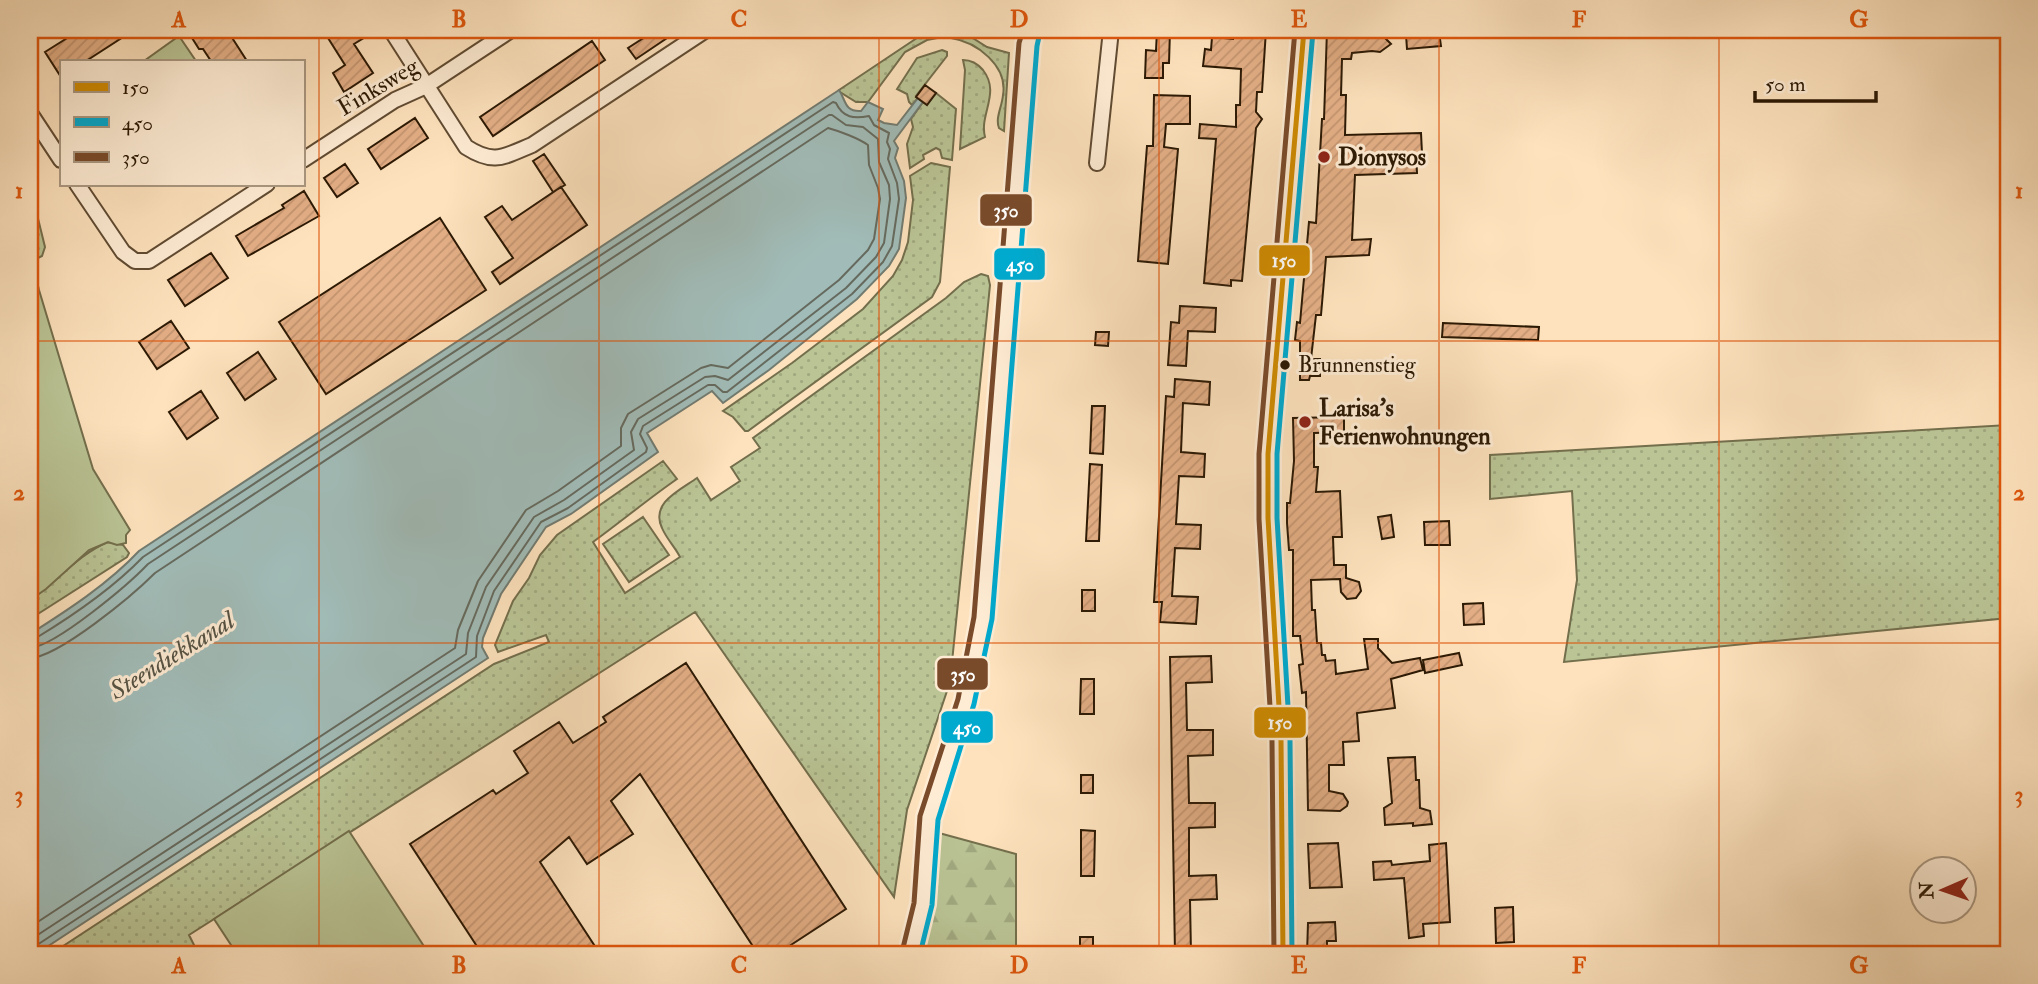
<svg xmlns="http://www.w3.org/2000/svg" width="2038" height="984" viewBox="0 0 2038 984" font-family="'IM FELL Double Pica',serif">
  <style>
    .grass { fill: url(#grass-dots); stroke: #736e4c; stroke-width: 2 }
    .forest { fill: url(#forest-firs); stroke: #736e4c; stroke-width: 2 }
    .park { fill: #bac495; stroke: #736e4c; stroke-width: 2 }
    .water { fill: #a1bcb8; stroke: #727b70; stroke-width: 2 }
    .lines { fill: none; stroke-linecap: round; stroke-linejoin: round }
    .shore { stroke: #666a5e; stroke-width: 2 }
    .building { fill: url(#building-hatch); stroke: #2c1904; stroke-width: 2 }
    .minor-casing { stroke: #604b32; stroke-width: 18 }
    .tertiary-casing { stroke: #604b32; stroke-width: 21 }
    .minor { stroke: #feecd4; stroke-width: 14 }
    .tertiary { stroke: #feecd4; stroke-width: 18 }
    .bus-1-casing { stroke: #feecd4; stroke-width: 10 }
    .bus-2-casing { stroke: #feecd4; stroke-width: 10 }
    .bus-3-casing { stroke: #feecd4; stroke-width: 10 }
    .bus-1 { stroke: #ce8a01; stroke-width: 5 }
    .bus-2 { stroke: #00a9ce; stroke-width: 5 }
    .bus-3 { stroke: #7a4b2a; stroke-width: 5 }
    .grid { fill: none; stroke: #df560c; stroke-width: 2; stroke-opacity: 0.55 }
    .poi-dot { fill: #8f2418; stroke: #feecd4; stroke-width: 2.5 }
    .bus-dot { fill: #2c1904; stroke: #feecd4; stroke-width: 2.5 }
    .labels { text-anchor: middle; dominant-baseline: central; stroke-width: 6; stroke-linejoin: round; paint-order: stroke }
    .bus-label { font-size: 22px; fill: #2c1904; stroke: #feecd4; text-anchor: start }
    .street-label { font-size: 24px; fill: #2c1904; stroke: #feecd4 }
    .poi-label { font-size: 24px; font-weight: bold; fill: #2c1904; stroke: #feecd4; text-anchor: start }
    .water-label { font-size: 26px; font-style: italic; fill: #555243; stroke: #feecd4 }
    .line-badge { stroke: #feecd4; stroke-width: 2.5 }
    .badge-label { font-size: 19px; text-anchor: middle; font-weight: bold; fill: #fff }
    .neatline { fill: none; stroke: #df560c; stroke-width: 2.5 }
    .grid-label { font-size: 23px; text-anchor: middle; font-weight: bold; fill: #df560c }
  </style>
  <defs>
    <pattern id="grass-dots" width="8" height="8" patternUnits="userSpaceOnUse" patternTransform="scale(1.75)"><rect width="8" height="8" fill="#bac495"/><path d="M2 2h.1M6 6h.1" fill="none" stroke="#a0a87f" stroke-width="1.8" stroke-linecap="round"/></pattern>
    <pattern id="forest-firs" width="22" height="20" patternUnits="userSpaceOnUse" patternTransform="scale(1.75)"><rect width="22" height="20" fill="#bac495"/><path d="M5 1l3.5 6h-7zM16 11l3.5 6h-7z" fill="#a0a87f"/></pattern>
    <pattern id="building-hatch" width="6" height="6" patternUnits="userSpaceOnUse" patternTransform="scale(1.75)"><rect width="6" height="6" fill="#e3ae85"/><path d="M-1 1l2-2M0 6l6-6M5 7l2-2" fill="none" stroke="#c39571"/></pattern>
  </defs>
  <rect width="100%" height="100%" fill="#fde2bd"/>
  <filter id="stains"><feTurbulence type="fractalNoise" baseFrequency=".00286" numOctaves="4"/><feColorMatrix values="0 0 0 0 .2 0 0 0 0 .09 0 0 0 0 .02 0 0 0 .5 -.17"/></filter>
  <radialGradient id="worn" r=".72"><stop offset=".6" stop-color="#630" stop-opacity="0"/><stop offset="1" stop-color="#630" stop-opacity=".3"/></radialGradient>
  <path class="grass" d="M929,30H942L943,37L927,40L905,52L868,102H856L840,92L839,90Z
    M953,30H960L987,47L1009,53L1004,131L999,128C995,118 1002,107 1003,95C1008,66 977,42 951,38Z
    M942,50L947,52V56L916,96L918,98L912,105L909,102L907,94L897,89L917,58Z
    M963,60C972,60 978,64 983,70C1001,93 979,114 985,137L960,149L965,70Z
    M936,93L956,109L952,160L942,158L940,150L936,148L923,155L924,159L910,168L907,144L913,127L911,119L923,102L927,104Z
    M931,163L950,167L940,282L932,297L748,431H745L733,417L723,411L792,363L863,309L893,276L902,260L908,242L913,200L910,176Z
    M30,186L45,247L42,256L32,261L30,251Z
    M981,274L988,276L990,285L950,682L907,810L894,897L695,612L189,935L195,947L185,954H51L494,664L549,642L546,635L498,652L495,645L513,601L529,578L540,555L557,535L663,461L677,479C648,499 622,521 593,542L625,593L680,557C675,547 666,538 662,528C650,503 680,490 697,478L711,500L740,481L731,467L760,448L753,438L946,298L964,282Z
    M2008,425V618L1564,662L1577,580L1572,491L1490,499V455Z
    M643,517L669,555L629,582L603,544Z
    M108,542L123,545L129,553L127,557L30,619V600C57,582 77,555 108,542Z"/>
  <path class="forest" d="M939,833L1016,854V954H924L935,900Z"/>
  <path class="park" d="M179,36L196,61H144Z
    M30,251L39,290L93,469L130,530L126,535V543L117,545L108,542L89,550L46,589L30,600Z
    M349,831L429,954H237L214,919Z"/>
  <path class="water" d="M839,90C846,100 844,112 861,111L868,102L883,109L878,120L884,123L897,125L918,98L923,102L894,141L898,148L895,158L904,181L906,198L899,249L889,266L857,299L769,370L723,403L712,391L647,433L658,452L571,514L546,527L501,594L483,638L482,647L488,658L36,954H30V634C68,610 108,584 139,551Z"/>
  <g class="lines">
    <path class="shore" d="M30,639L36,638C74,615 112,589 143,557L833,102L836,103C843,118 854,119 869,116L874,125L889,133L887,142L890,149L888,159L897,183L899,199L892,246L883,262L852,294L727,392H723L715,385H708L643,426L640,434L647,448L646,452L568,508L541,522L494,591L477,636L476,657L37,945L34,954
      M30,648C56,646 129,584 148,564L829,115H832L846,125L863,127L878,139L879,162L889,185L890,199L884,243L876,257L846,288L728,380L715,376L705,377L638,419L631,432L634,450L564,500L534,517L486,587L468,633L466,654L30,940
      M30,658C59,657 133,595 155,573L828,128C839,131 858,138 868,145L869,165L878,188L880,199L874,239L868,250L839,280L728,368L711,365L701,368L628,414L621,428V446L558,491L526,510L478,581L458,630L455,648L30,927"/>
  </g>
  <path class="building" d="M80,30H134L86,61H61V77L45,52Z
    M187,30H224L229,33L247,61H211L203,49H199Z
    M323,30H377L354,44L373,73L344,92L333,73L345,65Z
    M656,30H679L636,59L628,48Z
    M1157,30H1170L1169,63H1163V78H1145L1146,50L1156,51Z
    M1233,30H1266L1262,92H1257L1256,112L1262,119L1256,128L1242,281L1231,280V286L1204,283L1216,139L1199,138L1200,124L1236,127V105H1240L1241,69L1203,66L1205,49L1211,50L1212,37L1233,39Z
    M1327,30L1375,31V34L1383,36L1391,44L1380,52L1372,51L1352,53L1351,59H1342L1341,95H1346L1345,135L1421,133L1422,153H1416L1417,173L1355,175L1352,240L1371,239L1369,255L1326,257L1321,315H1316L1311,359H1320V376H1310L1309,380H1300V341L1295,340L1297,322L1300,323L1309,222L1316,223L1322,119H1324Z
    M1439,32L1441,46L1407,49L1406,35Z
    M592,41L605,60L493,136L480,117Z
    M925,85L936,93L927,105L916,97Z
    M1154,95L1190,96V124H1166L1164,147L1178,149L1168,264L1138,261L1147,146H1153Z
    M415,118L428,138L381,169L368,149Z
    M544,154L565,185L553,192L533,161Z
    M345,164L358,183L337,197L324,178Z
    M561,187L587,225L500,284L492,272L513,258L485,217L502,206L512,220Z
    M304,191L319,216L248,256L236,236L284,208L282,205Z
    M440,218L486,290L326,394L279,322Z
    M211,253L228,278L185,306L168,280Z
    M1180,306L1216,308L1215,332L1188,331L1186,366L1168,365L1171,322L1179,323Z
    M171,321L189,348L157,369L139,342Z
    M1443,323L1539,327L1538,340L1442,337Z
    M1096,332H1109L1108,346L1095,345Z
    M258,352L276,379L245,400L227,373Z
    M1175,379L1210,382L1209,405L1183,403L1181,452L1205,454L1204,477L1179,476L1176,524L1201,525L1200,549L1175,548L1172,596L1198,597L1196,624L1160,622L1162,602H1154L1166,396L1174,397Z
    M201,391L218,418L187,439L169,412Z
    M1092,406H1105L1103,454L1090,453Z
    M1344,417V432L1314,433V467H1318L1316,492L1340,491L1342,537H1333L1334,565H1346V578L1359,582L1361,591L1356,598L1347,599L1341,592L1340,579L1311,580L1312,610H1315L1317,643H1321L1322,655H1325L1326,661L1335,660L1336,674L1368,669L1364,639H1378V648L1392,663L1420,658L1423,670L1391,679L1395,708L1357,713L1359,741L1343,742L1344,765H1329V791L1343,794L1348,802L1347,806L1340,811L1308,810L1306,692L1302,693L1299,665L1303,664L1300,636H1293V550H1289L1287,523V503H1290L1294,461L1293,418Z
    M1090,464L1102,465L1099,541H1086Z
    M1391,515L1394,537L1382,539L1378,517Z
    M1449,521L1450,545H1425L1424,522Z
    M1082,590H1095V611H1082Z
    M1483,603L1484,624L1464,625L1463,604Z
    M1459,653L1462,665L1425,673L1423,660Z
    M1211,656L1212,682L1186,683L1187,730H1213V755L1188,756L1189,803H1215V827L1189,828V876L1216,875L1217,899L1190,900L1191,954H1175L1170,657Z
    M686,663L846,909L777,954H758L640,774L611,801L633,834L587,864L569,837L540,862L600,954H482L410,844L493,790L496,794L528,773L514,751L559,722L573,743L606,722L603,717Z
    M1081,679H1094V714H1080Z
    M1415,757L1416,780H1419L1420,808L1430,811L1432,824L1413,826V823L1385,825L1384,808L1392,803L1388,758Z
    M1081,775H1093V793H1081Z
    M1081,830L1095,831L1094,876H1081Z
    M1338,843L1342,887L1310,888L1308,844Z
    M1446,843L1450,922L1423,924L1424,936L1409,938L1404,878L1374,880L1373,862L1391,861L1392,865L1430,861L1429,845Z
    M1513,907L1514,942L1496,943L1495,908Z
    M1335,922L1336,941H1327V954H1307L1308,923Z
    M1080,937H1093V954H1080Z"/>
  <g class="lines">
    <defs>
      <path id="minor" d="M391,30L466,147C494,165 503,157 532,145L706,30
        M30,113L61,160
        M303,160L395,100L426,86L511,30
        M1097,163L1111,30
        M77,184L123,252L135,261H149L267,184
        M911,954L923,904L929,818L966,701L983,618L1028,44L1032,30"/>
      <path id="tertiary" d="M1283,954L1281,741L1268,518V454L1304,30"/>
    </defs>
    <use href="#minor" class="minor-casing"/>
    <use href="#tertiary" class="tertiary-casing"/>
    <use href="#minor" class="minor"/>
    <use href="#tertiary" class="tertiary"/>
    <defs>
      <path id="bus-1" d="M1283,954L1281,741L1268,518V454L1304,30"/>
      <path id="bus-2" d="M920,954L932,905L938,820L974,704L992,619L1037,46L1040,32
        M1292,954L1290,741L1277,518V454L1313,31"/>
      <path id="bus-3" d="M902,952L914,903L920,816L958,699L974,617L1019,43L1023,30
        M1274,954L1272,741L1259,519V454L1295,30"/>
    </defs>
    <use href="#bus-1" class="bus-1-casing"/>
    <use href="#bus-2" class="bus-2-casing"/>
    <use href="#bus-3" class="bus-3-casing"/>
    <use href="#bus-1" class="bus-1"/>
    <use href="#bus-2" class="bus-2"/>
    <use href="#bus-3" class="bus-3"/>
  </g>
  <path class="grid" d="M319,30V954M599,30V954M879,30V954M1159,30V954M1439,30V954M1719,30V954M30,341H2008M30,643H2008"/>
  <g class="poi-dot">
    <circle cx="1324" cy="157" r="7"/>
    <circle cx="1305" cy="422" r="7"/>
  </g>
  <circle class="bus-dot" cx="1285" cy="365" r="6"/>
  <g class="labels">
    <g class="bus-label">
      <text x="1298" y="365">Brunnenstieg</text>
    </g>
    <g class="street-label">
      <text transform="translate(378 87) rotate(-31)">Finksweg</text>
    </g>
    <g class="poi-label">
      <text x="1338" y="157">Dionysos</text>
      <text x="1319" y="408">Larisa's<tspan x="1319" dy="28">Ferienwohnungen</tspan></text>
    </g>
    <g class="water-label">
      <text transform="translate(172 656) rotate(-32)">Steendiekkanal</text>
    </g>
  </g>
  <g class="line-badge">
    <rect x="979" y="193" width="54" height="34" rx="7" fill="#7a4b2a"/>
    <rect x="1258" y="244" width="53" height="33" rx="7" fill="#ce8a01"/>
    <rect x="993" y="247" width="53" height="34" rx="7" fill="#00a9ce"/>
    <rect x="936" y="657" width="53" height="34" rx="7" fill="#7a4b2a"/>
    <rect x="1253" y="706" width="54" height="33" rx="7" fill="#ce8a01"/>
    <rect x="940" y="710" width="54" height="34" rx="7" fill="#00a9ce"/>
  </g>
  <g class="badge-label">
    <text x="1006" y="217">350</text>
    <text x="1284" y="267">150</text>
    <text x="1020" y="271">450</text>
    <text x="963" y="681">350</text>
    <text x="1280" y="729">150</text>
    <text x="967" y="734">450</text>
  </g>
  <rect width="2038" height="984" fill="none" stroke="#fde2bd" stroke-width="77"/>
  <rect x="60" y="60" width="245" height="126" fill="#feecd4" stroke="#aa9881" stroke-width="2"/>
  <rect x="74" y="82" width="35" height="10" fill="#ce8a01" stroke="#aa9881" stroke-width="2"/>
  <text x="122" y="94" font-size="21" fill="#2c1904">150</text>
  <rect x="74" y="117" width="35" height="10" fill="#00a9ce" stroke="#aa9881" stroke-width="2"/>
  <text x="122" y="130" font-size="21" fill="#2c1904">450</text>
  <rect x="74" y="152" width="35" height="10" fill="#7a4b2a" stroke="#aa9881" stroke-width="2"/>
  <text x="122" y="164" font-size="21" fill="#2c1904">350</text>
  <g transform="translate(1943 890) rotate(268)"><circle r="33" fill="#feecd4" stroke="#aa9881" stroke-width="2"/>
  <path d="M0-5L12 26L0 18L-12 26Z" fill="#8f2418"/>
  <text y="-10" font-size="19" font-weight="bold" text-anchor="middle" fill="#2c1904">N</text>
  </g>
  <path d="M1755 91v10h121v-10" fill="none" stroke="#2c1904" stroke-width="3.5"/>
  <text x="1765" y="91" font-size="21" fill="#2c1904" stroke="#feecd4" stroke-width="5" paint-order="stroke">50 m</text>
  <rect x="38" y="38" width="1962" height="908" class="neatline"/>
  <g class="grid-label">
    <text x="179" y="27">A</text>
    <text x="459" y="27">B</text>
    <text x="739" y="27">C</text>
    <text x="1019" y="27">D</text>
    <text x="1299" y="27">E</text>
    <text x="1579" y="27">F</text>
    <text x="1859" y="27">G</text>
    <text x="19" y="198">1</text>
    <text x="2019" y="198">1</text>
    <text x="19" y="500">2</text>
    <text x="2019" y="500">2</text>
    <text x="19" y="802">3</text>
    <text x="2019" y="802">3</text>
    <text x="179" y="973">A</text>
    <text x="459" y="973">B</text>
    <text x="739" y="973">C</text>
    <text x="1019" y="973">D</text>
    <text x="1299" y="973">E</text>
    <text x="1579" y="973">F</text>
    <text x="1859" y="973">G</text>
  </g>
  <rect width="100%" height="100%" filter="url(#stains)"/>
  <rect width="100%" height="100%" fill="url(#worn)"/>
</svg>
